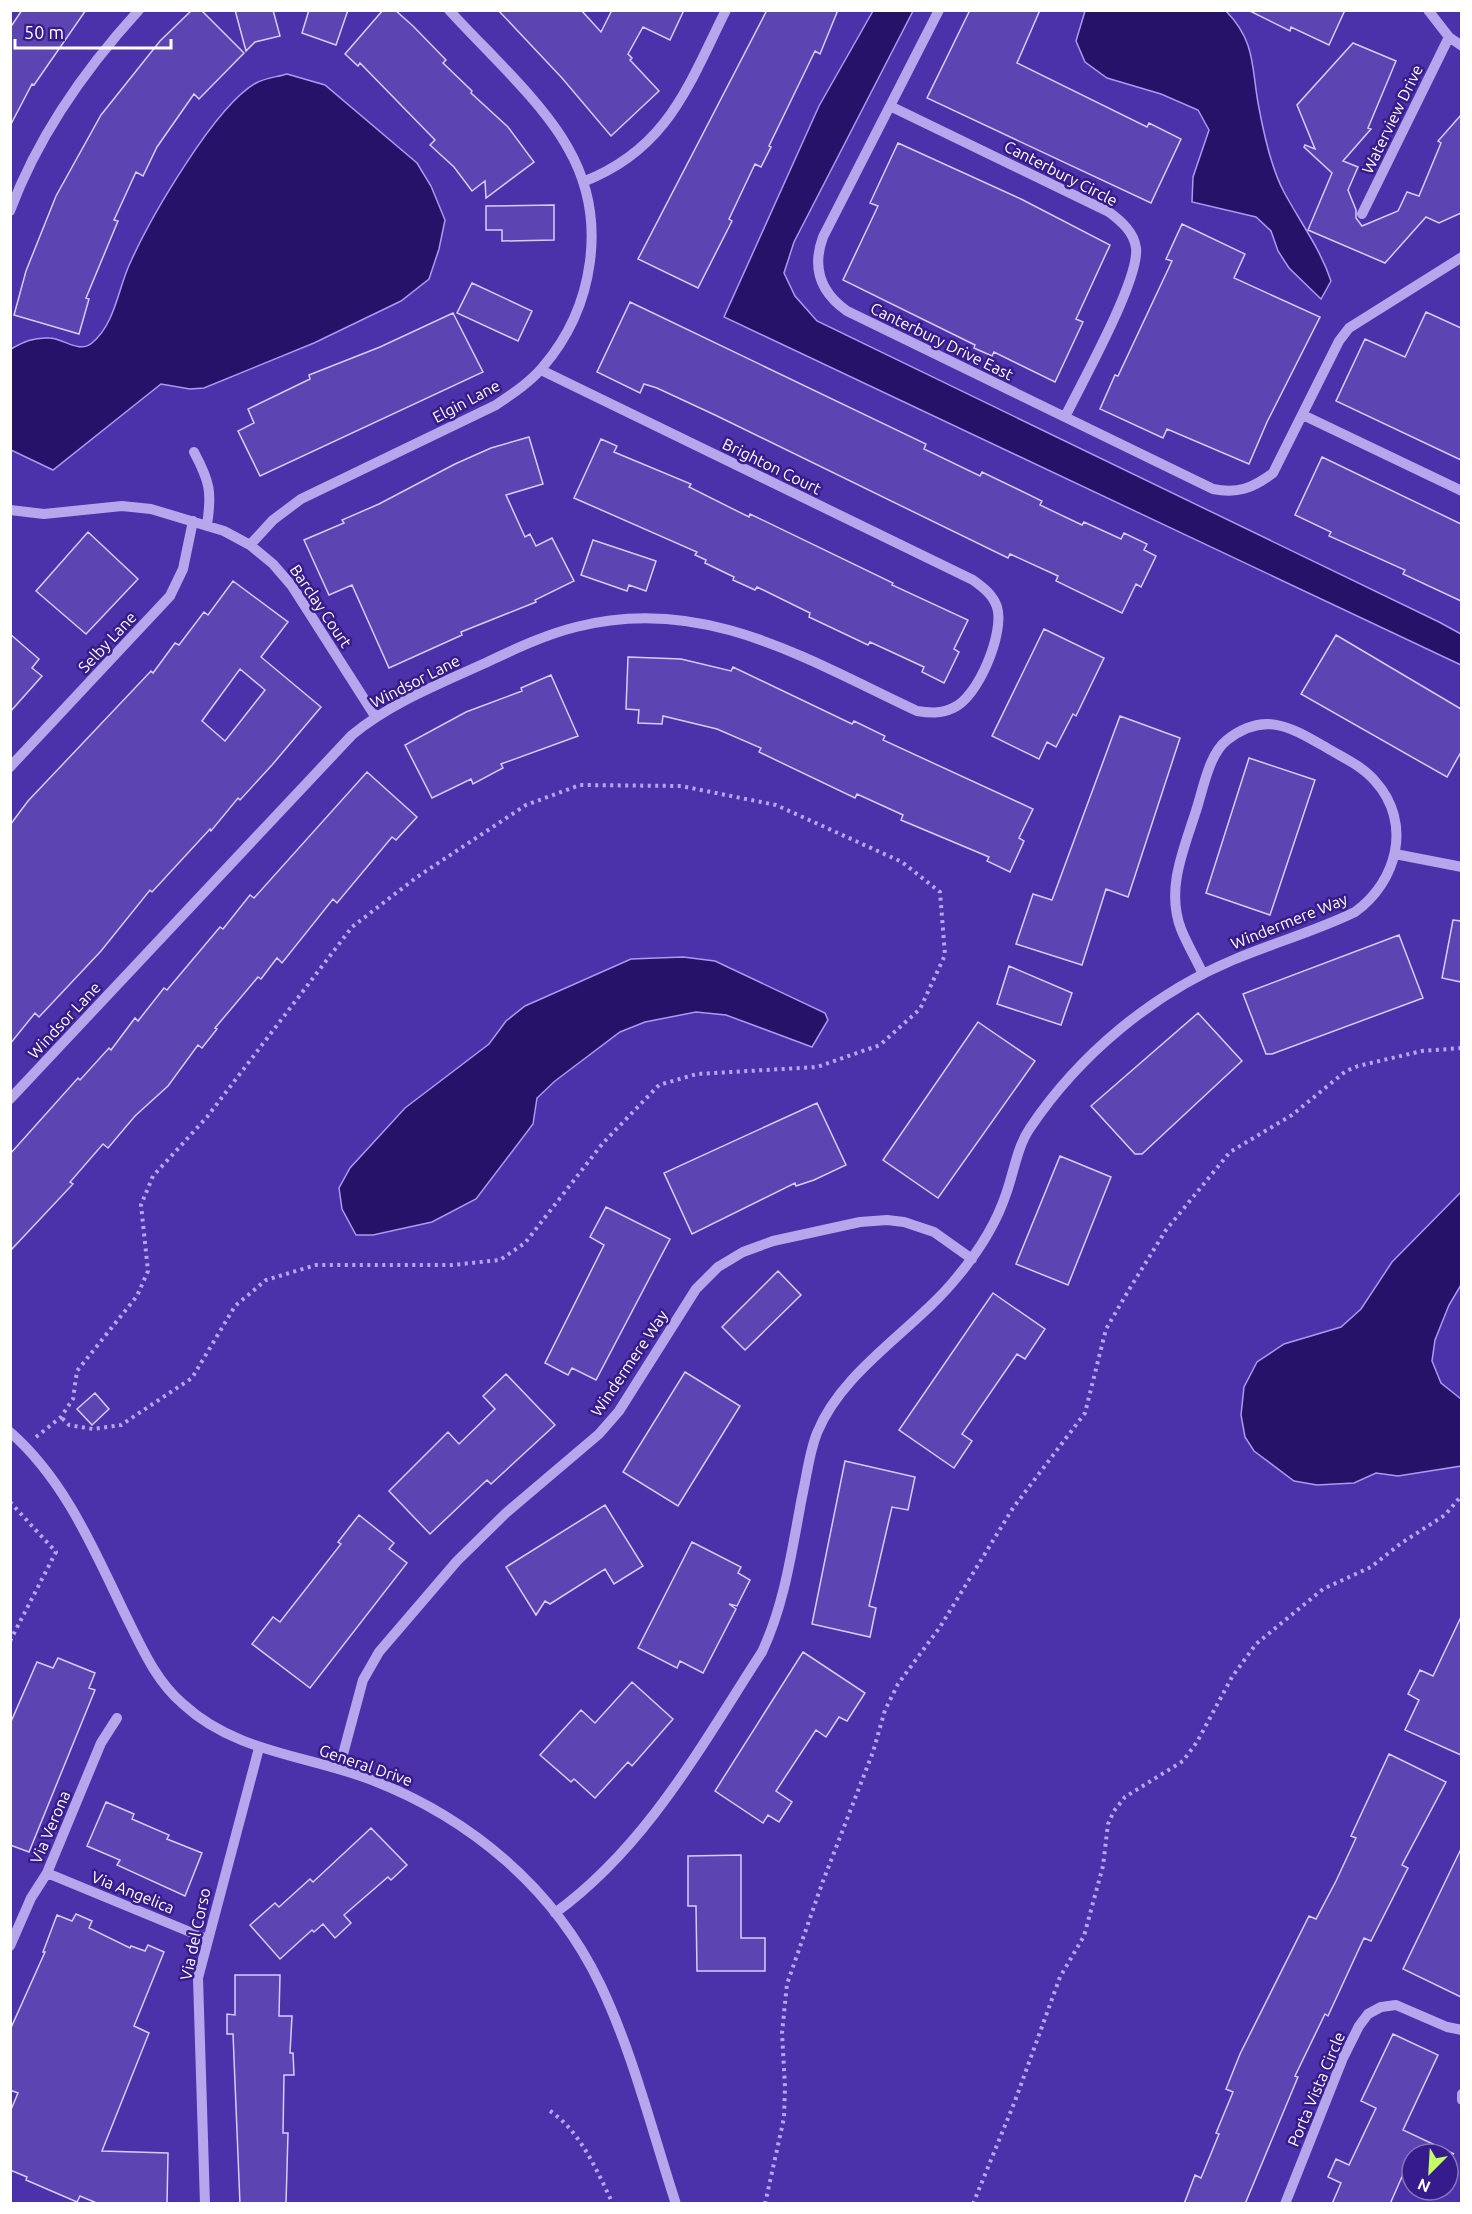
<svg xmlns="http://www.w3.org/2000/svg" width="1472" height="2214" viewBox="0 0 1472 2214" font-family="Ubuntu,sans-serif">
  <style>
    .green { fill: #4b32ab; fill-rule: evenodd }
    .water { fill: #27126a; stroke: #ab9aef; stroke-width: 1.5 }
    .building { fill: #5c44b3; stroke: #d6cdf9; stroke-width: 1.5; fill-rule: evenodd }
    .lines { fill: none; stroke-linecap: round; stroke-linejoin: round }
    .path { stroke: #b6a7ed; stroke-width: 4; stroke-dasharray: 3 4.5; stroke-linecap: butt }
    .minor { stroke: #b6a7ed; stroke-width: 10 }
    .labels { text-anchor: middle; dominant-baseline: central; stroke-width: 5; stroke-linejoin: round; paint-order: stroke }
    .street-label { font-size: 16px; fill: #fff; stroke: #351b8b }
  </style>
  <rect width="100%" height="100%" fill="#351b8b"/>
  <path class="green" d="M11,11H1461V2203L11,2204ZM1412,2154H1448V2190H1412Z"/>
  <path class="water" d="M873,11H913L794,242L784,273L795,296L817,321L1439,622L1461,634V665L724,317L819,106Z
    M1085,11H1226C1257,43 1251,68 1259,108C1264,135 1271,168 1284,192C1300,222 1320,248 1331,281L1321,299L1289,268L1278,251L1271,231L1256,217L1192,202L1193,177L1209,130L1198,110L1161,94L1107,78L1085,62L1076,41Z
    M287,74L325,85L417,163L431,186L445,220L439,249L429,279L401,301L314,343L204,388L190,389L161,384L53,470L11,450V349C23,342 34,337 49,338C63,338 79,354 92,343C116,323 118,287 131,261C151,217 215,106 256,83C265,78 277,77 287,74Z
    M683,957L715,961L825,1013L828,1020L812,1047L726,1015L696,1012L645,1022L620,1032L555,1081L537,1098L533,1124L476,1199L432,1222L373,1235H356L342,1209L339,1188L350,1168L405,1108L489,1044L506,1021L525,1006L631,959Z
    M1461,1192V1285L1449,1305L1435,1340L1432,1361L1441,1383L1461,1399V1466L1398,1476L1376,1473L1354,1483L1317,1485L1294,1481L1254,1451L1245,1437L1241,1415L1244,1387L1257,1362L1284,1344L1341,1327L1361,1309L1392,1262Z"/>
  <path class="building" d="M22,10H86L34,85L32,84L10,126V28Z
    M192,10H201L244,53L199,99L194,94L157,147L143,176L136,172L114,220L118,221L86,298L89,299L79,334L14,315L26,271L56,196L101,115L160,41Z
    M235,10H273L280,36L255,42L246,51Z
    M309,10H348L336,45L302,33Z
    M383,10H395L413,26L446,60L443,63L472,91L471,93L508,127L534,162L486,198L485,181L472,191L454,167L430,145L435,140L360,63L358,66L345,54Z
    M498,10H581L601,32L611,12L609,10H684L670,40L643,27L628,54L632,58L630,60L659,91L611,136L562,78Z
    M767,10H838L820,54L815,51L769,146L771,147L761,167L755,164L729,219L732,221L698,288L638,259Z
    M970,10H1040L1017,63L1147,127L1149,123L1181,139L1151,203L927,98Z
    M1248,10H1345L1329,45L1291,27L1290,31Z
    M1353,43L1396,61L1368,128L1371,129L1343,161L1358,167L1348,190L1356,210V218L1362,226L1398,211L1407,192L1419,196L1441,143L1438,141L1461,115V213L1439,223L1426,217L1385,263L1308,230L1332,173L1304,147L1305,145L1315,149L1297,105Z
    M898,143L1021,199L1110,245L1076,319L1083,322L1055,382L994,352L992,356L974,348L975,345L843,280L878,206L870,203Z
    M554,205V240L502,241V230H486V206Z
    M1182,224L1245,254L1234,278L1320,317L1267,422L1249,464L1167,429L1163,438L1100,409L1115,375L1118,376L1172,261L1166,259Z
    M472,283L532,311L518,341L457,313Z
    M630,302L926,444L924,449L980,476L982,472L1042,501L1040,505L1082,525L1084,522L1121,539L1124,533L1147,544L1144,550L1156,556L1141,587L1136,584L1122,613L1056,581L1058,576L1010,554L1008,558L715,415L657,388L644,384L640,393L597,372Z
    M1426,312L1461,328V460L1336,401L1365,339L1405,357Z
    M453,313L483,372L260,476L238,431L254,423L248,409L310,379L309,375L380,347Z
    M529,437L543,484L506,495L525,537L530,534L536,546L552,538L574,581L535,600L536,602L461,632L462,635L389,668L352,585L329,595L304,540L344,523L342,520L379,504L455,464L491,448Z
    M601,439L617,446L614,452L691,484L689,487L749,517L750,514L893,583L892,585L968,620L954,649L959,652L944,683L922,672L924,667L870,642L868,645L809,617L810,613L757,587L755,590L733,580L734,577L705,563L706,560L695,555L697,552L574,498Z
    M1322,457L1461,524V601L1403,574L1405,570L1329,536L1331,532L1295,515Z
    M88,532L138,579L86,634L36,591Z
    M593,540L656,561L646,591L629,585L627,591L581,575Z
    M233,581L288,622L261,657L321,707L272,765L240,800L238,798L211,831L210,829L152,892L150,890L101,951L39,1017L35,1013L10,1044V825L28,801L151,671L153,673L175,643L179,645L204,612L208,615ZM240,669L265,690L225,741L202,721Z
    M1044,629L1104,658L1076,716L1073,714L1056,747L1047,742L1039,759L992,736Z
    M10,634L39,659L32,668L42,676L10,712Z
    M1336,635L1461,709V752L1447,777L1301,694Z
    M628,657L681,659L731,671L733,667L852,724L854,721L885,736L883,740L1033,809L1019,838L1024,841L1010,872L987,861L989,857L901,820L903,815L857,794L855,798L759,752L761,748L717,729L663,716L662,724L638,723L639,710L626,709Z
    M551,675L578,736L501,764L503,768L473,784L471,779L432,798L405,745L466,712L522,691L521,688Z
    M1120,716L1180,738L1128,897L1106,889L1082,965L1016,944L1033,894L1052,900Z
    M1249,758L1315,780L1270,915L1206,893Z
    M367,772L417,817L396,840L392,837L337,903L333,899L282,963L277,958L261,979L258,977L215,1028L217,1029L202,1048L198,1045L168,1086L135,1116L108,1148L103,1144L70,1182L73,1184L10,1251V1154L78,1078L80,1080L109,1048L111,1050L135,1018L138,1021L164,988L167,990L220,927L223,929L250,895L254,898Z
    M1453,920L1461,921V982L1442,978Z
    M1399,935L1423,998L1272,1054H1266L1243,994Z
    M1009,966L1072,993L1061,1025L997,1004Z
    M1198,1013L1242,1061L1142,1154H1135L1091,1106Z
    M978,1022L1035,1061L938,1198L883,1160Z
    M817,1103L846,1165L814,1180L796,1186L795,1183L692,1234L664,1173Z
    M1060,1156L1111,1177L1068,1285L1016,1264Z
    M606,1207L670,1239L596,1380L572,1368L568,1375L545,1363L604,1245L590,1237Z
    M778,1271L801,1295L745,1350L722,1327Z
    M993,1293L1045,1329L1025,1359L1017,1354L962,1434L972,1441L954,1468L899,1430Z
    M685,1372L740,1406L678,1506L623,1472Z
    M506,1374L555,1425L491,1484L487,1480L430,1534L389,1491L448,1432L459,1444L495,1409L483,1396Z
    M95,1393L109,1409L92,1425L77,1409Z
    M845,1461L915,1477L908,1510L892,1507L869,1606L876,1608L870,1637L812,1624Z
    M605,1505L643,1566L614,1584L605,1569L550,1604L545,1601L536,1615L506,1567Z
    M359,1515L394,1543L389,1549L407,1563L310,1688L252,1644L273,1617L280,1622L341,1544L338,1542Z
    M692,1542L741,1567L738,1573L750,1580L737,1606L729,1604L736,1609L703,1673L680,1661L677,1668L638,1648Z
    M1461,1617V1755L1405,1730L1419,1700L1408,1694L1420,1670L1433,1676Z
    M803,1652L865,1693L847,1721L839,1717L826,1737L816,1730L776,1791L792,1802L779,1822L768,1815L763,1823L715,1791Z
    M58,1658L95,1673L89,1688L95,1690L29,1852L10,1845V1724L37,1662L53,1668Z
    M632,1682L673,1719L632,1766L628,1762L595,1798L574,1779L571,1782L540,1755L581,1710L595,1723Z
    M1389,1754L1446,1782L1402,1865L1408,1868L1371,1941L1364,1938L1328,2016L1325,2014L1295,2076L1298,2077L1245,2204H1184L1195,2175L1201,2178L1219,2134L1216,2133L1233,2092L1226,2089L1240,2054L1309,1916L1316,1919L1336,1881L1356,1838L1351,1836Z
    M106,1802L134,1814L132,1819L169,1835L167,1839L202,1853L185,1896L117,1865L120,1860L87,1846Z
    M371,1828L407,1865L391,1880L388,1877L344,1915L351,1923L335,1938L323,1924L314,1932L312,1930L280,1959L250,1925L275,1903L279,1907L310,1879L313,1882Z
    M1461,1849V1997L1403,1969Z
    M741,1855V1938H765V1971H697L696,1906H688V1856Z
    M76,1914L92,1921L89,1928L130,1948L131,1946L145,1951L148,1945L164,1952L134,2026L149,2033L102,2151L168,2153L167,2204H99L80,2196L77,2202L26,2180L27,2177L10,2170V2112L18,2093L10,2090V2030L45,1952H43L57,1915L72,1921Z
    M235,1975H280L279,2016H292L290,2053H293L294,2075H284L283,2133H288L286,2204H240L233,2034H227V2014L235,2015Z
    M1393,2034L1438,2055L1403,2130L1454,2154H1412L1390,2204H1332L1341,2183L1328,2177L1336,2159L1349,2165L1376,2108L1361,2101Z"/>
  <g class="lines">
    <path class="path" d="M36,1437L61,1417L73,1399L77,1371L137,1296L148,1271L141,1205L153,1176L207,1117L352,927L417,877L526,805L580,785L681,786L776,805L902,862L940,892L945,955L920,1009L880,1045L817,1067L697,1074L659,1085L603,1143L525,1243L500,1260L452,1265H316L266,1280L235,1306L192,1378L121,1425L93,1429L69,1425L61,1417
      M10,1502L56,1552L10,1641
      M550,2111C581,2132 597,2171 613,2204
      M765,2204L784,2118L785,2087L782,2033L787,1984L823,1881L873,1752L885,1710L898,1684L940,1627L1013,1508L1085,1413L1106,1329L1130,1288L1166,1230L1230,1152L1292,1115L1346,1071L1358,1066L1422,1051L1462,1048
      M973,2204L1015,2101L1060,1977L1084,1936L1103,1866L1108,1824L1114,1811L1125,1797L1183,1761L1197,1742L1232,1677L1256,1644L1323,1589L1371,1567L1400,1544L1445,1515L1462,1495"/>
    <path class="minor" d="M939,10L823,237C812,267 820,292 847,311L1213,489C1238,494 1253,488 1273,473L1339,341L1349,328L1462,257
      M1428,10L1449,37L1462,46
      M890,106L1109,212C1121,221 1134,232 1136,248C1140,279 1081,384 1065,417
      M583,182C668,149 688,86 726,10
      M10,211C38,136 86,68 139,10
      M1362,214L1449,37
      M1303,415L1462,491
      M194,452C210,482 212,492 207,525
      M10,510L44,514L122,506L151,509L224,531L250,545L273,564L292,586L375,716
      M250,545L273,520L301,499L496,405C512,394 529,383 542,368C594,308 609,219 568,148C542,101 486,51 449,10
      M10,767L170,596L183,569L193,521
      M1395,854L1462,867
      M10,1099L352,735C391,703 437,685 483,664C513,650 544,635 576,627C703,594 806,659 917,711C929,713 941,714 953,708C978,698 1005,632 997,607C993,595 984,588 973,580L541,370
      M10,1432C65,1480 94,1550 125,1614C141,1646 155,1680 183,1704C236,1753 307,1755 372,1780C470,1818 554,1888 600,1984C633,2053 652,2131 676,2204
      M339,1769L363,1680L379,1652L457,1561L506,1513L599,1434L619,1411L696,1289L718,1267L743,1252L773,1241L860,1222L887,1220L904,1222L934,1232L972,1259
      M47,1873L207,1939
      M555,1913C647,1846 701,1746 762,1652C785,1603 792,1549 802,1497C807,1475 809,1453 817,1433C843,1369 916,1329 958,1276C978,1252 996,1224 1006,1194C1014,1172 1017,1147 1030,1128C1079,1055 1152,994 1233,960C1273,943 1316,931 1355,912C1397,882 1413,823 1375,781C1362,766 1344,758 1327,748C1292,728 1265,710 1227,740C1208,755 1203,791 1195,814C1183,851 1166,890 1181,929C1187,944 1196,959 1203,974
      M10,1946L31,1898L47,1873L101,1743L117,1718
      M1462,2094V2100
      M205,2204L198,1978L259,1748
      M1285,2204L1343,2058L1359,2026L1368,2014L1381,2007L1396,2005L1447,2027L1462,2030"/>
  </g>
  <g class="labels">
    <g class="street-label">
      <text transform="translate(1392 119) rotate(-64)">Waterview Drive</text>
      <text transform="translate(1061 173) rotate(27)">Canterbury Circle</text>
      <text transform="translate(942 341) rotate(26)">Canterbury Drive East</text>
      <text transform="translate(466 401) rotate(-28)">Elgin Lane</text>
      <text transform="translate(772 466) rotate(26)">Brighton Court</text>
      <text transform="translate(321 606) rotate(56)">Barclay Court</text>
      <text transform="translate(107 642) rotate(-47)">Selby Lane</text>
      <text transform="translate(415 681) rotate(-27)">Windsor Lane</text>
      <text transform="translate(1289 921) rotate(-22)">Windermere Way</text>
      <text transform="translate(64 1020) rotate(-47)">Windsor Lane</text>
      <text transform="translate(629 1363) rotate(-56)">Windermere Way</text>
      <text transform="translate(366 1765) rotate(19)">General Drive</text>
      <text transform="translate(50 1827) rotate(-67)">Via Verona</text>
      <text transform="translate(133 1892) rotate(22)">Via Angelica</text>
      <text transform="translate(195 1934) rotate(-78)">Via del Corso</text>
      <text transform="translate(1316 2089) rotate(-67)">Porta Vista Circle</text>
    </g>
  </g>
  <rect width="1472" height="2214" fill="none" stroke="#ffffff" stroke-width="24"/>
  <g transform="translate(1430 2172) rotate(204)"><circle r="28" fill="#351b8b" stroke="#8676b9" stroke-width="1.5"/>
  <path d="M0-4.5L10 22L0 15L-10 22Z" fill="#c5fe64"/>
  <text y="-9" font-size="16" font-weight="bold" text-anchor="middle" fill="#ffffff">N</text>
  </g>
  <path d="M15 39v9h156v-9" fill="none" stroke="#ffffff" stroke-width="3"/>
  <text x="24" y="39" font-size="18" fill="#ffffff" stroke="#351b8b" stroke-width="4.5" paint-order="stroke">50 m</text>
</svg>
